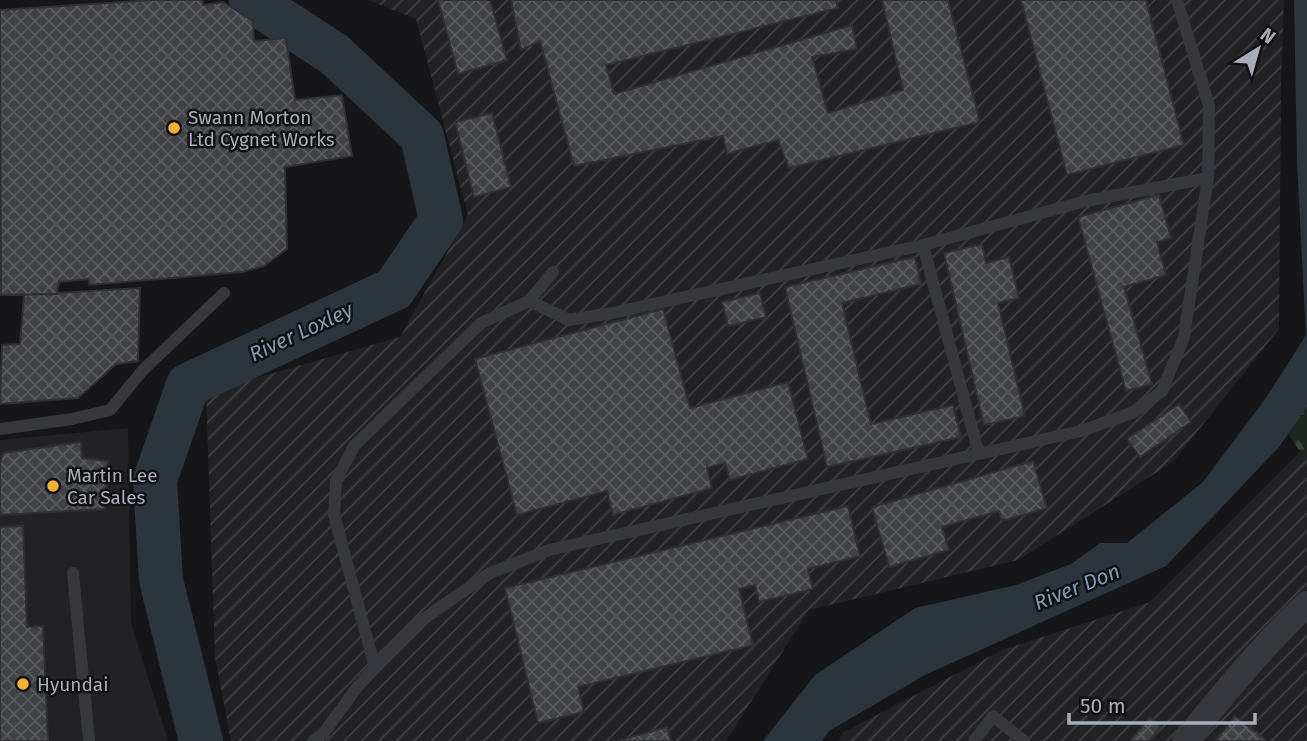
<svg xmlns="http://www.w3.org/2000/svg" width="1307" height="741" viewBox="0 0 1307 741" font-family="'Fira Sans',sans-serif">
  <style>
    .built { fill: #222225 }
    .industrial { fill: url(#industrial-furrows) }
    .forest { fill: url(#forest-firs) }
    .water { fill: #2c353c }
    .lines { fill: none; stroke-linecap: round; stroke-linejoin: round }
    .river { stroke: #2c353c; stroke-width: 44 }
    .building { fill: url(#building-cross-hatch); stroke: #303034; stroke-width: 2 }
    .lane { stroke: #37383d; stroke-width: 12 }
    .street { stroke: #37383d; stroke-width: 26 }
    .poi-dot { fill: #f2b134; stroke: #111113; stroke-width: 2.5 }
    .labels { text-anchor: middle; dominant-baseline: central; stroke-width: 5; stroke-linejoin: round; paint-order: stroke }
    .poi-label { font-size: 19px; fill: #a8adb8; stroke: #111113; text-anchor: start }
    .water-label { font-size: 21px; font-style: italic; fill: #7f9bb3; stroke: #111113 }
  </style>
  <defs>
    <pattern id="industrial-furrows" width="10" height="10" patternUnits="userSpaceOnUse" patternTransform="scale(1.75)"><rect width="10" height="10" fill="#222225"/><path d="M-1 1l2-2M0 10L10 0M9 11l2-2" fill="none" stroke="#3f3f43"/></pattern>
    <pattern id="forest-firs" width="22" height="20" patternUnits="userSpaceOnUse" patternTransform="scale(1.75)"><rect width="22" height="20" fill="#1e261f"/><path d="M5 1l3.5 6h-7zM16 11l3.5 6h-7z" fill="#3c433d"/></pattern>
    <pattern id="building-cross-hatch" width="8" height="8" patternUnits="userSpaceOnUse" patternTransform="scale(1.75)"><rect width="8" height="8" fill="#404145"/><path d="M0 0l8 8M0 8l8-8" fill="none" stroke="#595a5e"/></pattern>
  </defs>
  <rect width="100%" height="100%" fill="#161618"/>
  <path class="built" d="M128,428L131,623L168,741H0V440Z"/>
  <path class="industrial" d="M368,0H1284L1281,85L1279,329L1173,462L1018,560L809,610L726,741H231L215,657L206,392L400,337L468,215L416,19Z
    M1300,452L1307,459V741H838L844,732L1002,650L1150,602Z"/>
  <path class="forest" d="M1307,407V459L1300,452L1288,433Z"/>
  <path class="water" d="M1294,0H1307V407L1279,447L1166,566L925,675L829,731L822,741H763L815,675L915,608L1016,585L1071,564L1100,543H1127L1203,482L1266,398L1306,335L1297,163Z"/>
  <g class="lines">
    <path class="river" d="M201,741L161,580L155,480L188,385L394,289L441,220L422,136L334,54L251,0"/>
  </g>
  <path class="building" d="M152,0H202L203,5L223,2L253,21L254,41L286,38L295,100L342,95L352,156L285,167L287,249L264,266L242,272L89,285V279L59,282L57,294L1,295L0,10Z
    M438,0H490L507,60L458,74Z
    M511,0H836L838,8L606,65L614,94L852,25L857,49L812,57L828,113L903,90L882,0H948L980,122L789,168L778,140L727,154L723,136L574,166L540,41L521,50Z
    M1021,0H1146L1184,145L1067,175Z
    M492,113L511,187L474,197L455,122Z
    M1159,195L1171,238L1157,242L1166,275L1124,287L1152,384L1126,391L1078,217Z
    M982,244L986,263L1009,257L1019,298L998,303L1025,416L984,425L944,253Z
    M915,257L921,284L842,303L871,424L953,405L961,437L827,467L785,287Z
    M140,288L138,361L116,364L78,398L0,404L2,345L20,344L24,295Z
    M760,293L766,317L728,326L722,302Z
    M663,309L690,408L788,382L808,459L730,480L725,463L707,468L712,488L613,515L607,491L517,515L475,359Z
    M1179,404L1191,422L1140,457L1127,439Z
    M81,442L82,458L108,461L105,509L0,515V464L3,453Z
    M1033,461L1047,508L1002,521L999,511L942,527L949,550L889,567L872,507Z
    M848,506L860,556L808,569L813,589L759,602L755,585L739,589L753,645L578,687L584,712L538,723L505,588Z
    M23,526L27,627L43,626L48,741H0V527Z
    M1235,716L1265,739L1264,741H1215Z
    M1150,717L1161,727L1149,741H1130Z
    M667,727L671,741H617Z"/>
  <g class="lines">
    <path class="lane" d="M529,301L569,320L612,313L923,245
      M0,429L72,419L110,410L143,370L224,293
      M979,454L923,245L1086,201L1208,178
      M73,573L89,741
      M375,668L334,515L336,481L354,446L481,323L529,301L553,272
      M313,741L323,734L358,686L416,624L490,573L549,550L1081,431L1134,412L1162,391L1184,337L1208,178L1209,106L1177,0
      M974,741L993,716L1024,741"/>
    <path class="street" d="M1185,741C1224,694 1262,646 1307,604"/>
  </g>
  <g class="poi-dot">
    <circle cx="174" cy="128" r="7"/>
    <circle cx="53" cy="486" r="7"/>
    <circle cx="23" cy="684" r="7"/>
  </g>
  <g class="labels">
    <g class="poi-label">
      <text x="188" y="117">Swann Morton<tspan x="188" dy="22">Ltd Cygnet Works</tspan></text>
      <text x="67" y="475">Martin Lee<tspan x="67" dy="22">Car Sales</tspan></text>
      <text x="37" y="684">Hyundai</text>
    </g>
    <g class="water-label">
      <text transform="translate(301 332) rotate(-25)">River Loxley</text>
      <text transform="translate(1077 587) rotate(-22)">River Don</text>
    </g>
  </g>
  <g transform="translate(1258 49) rotate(37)" stroke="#111113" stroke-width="5" paint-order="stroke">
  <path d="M0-5L12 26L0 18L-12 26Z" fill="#a8adb8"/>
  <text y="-10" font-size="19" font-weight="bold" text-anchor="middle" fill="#a8adb8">N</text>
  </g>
  <path d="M1069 713v10h186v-10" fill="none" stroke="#a8adb8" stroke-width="3.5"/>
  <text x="1080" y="713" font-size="21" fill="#a8adb8" stroke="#111113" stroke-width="5" paint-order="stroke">50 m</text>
</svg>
